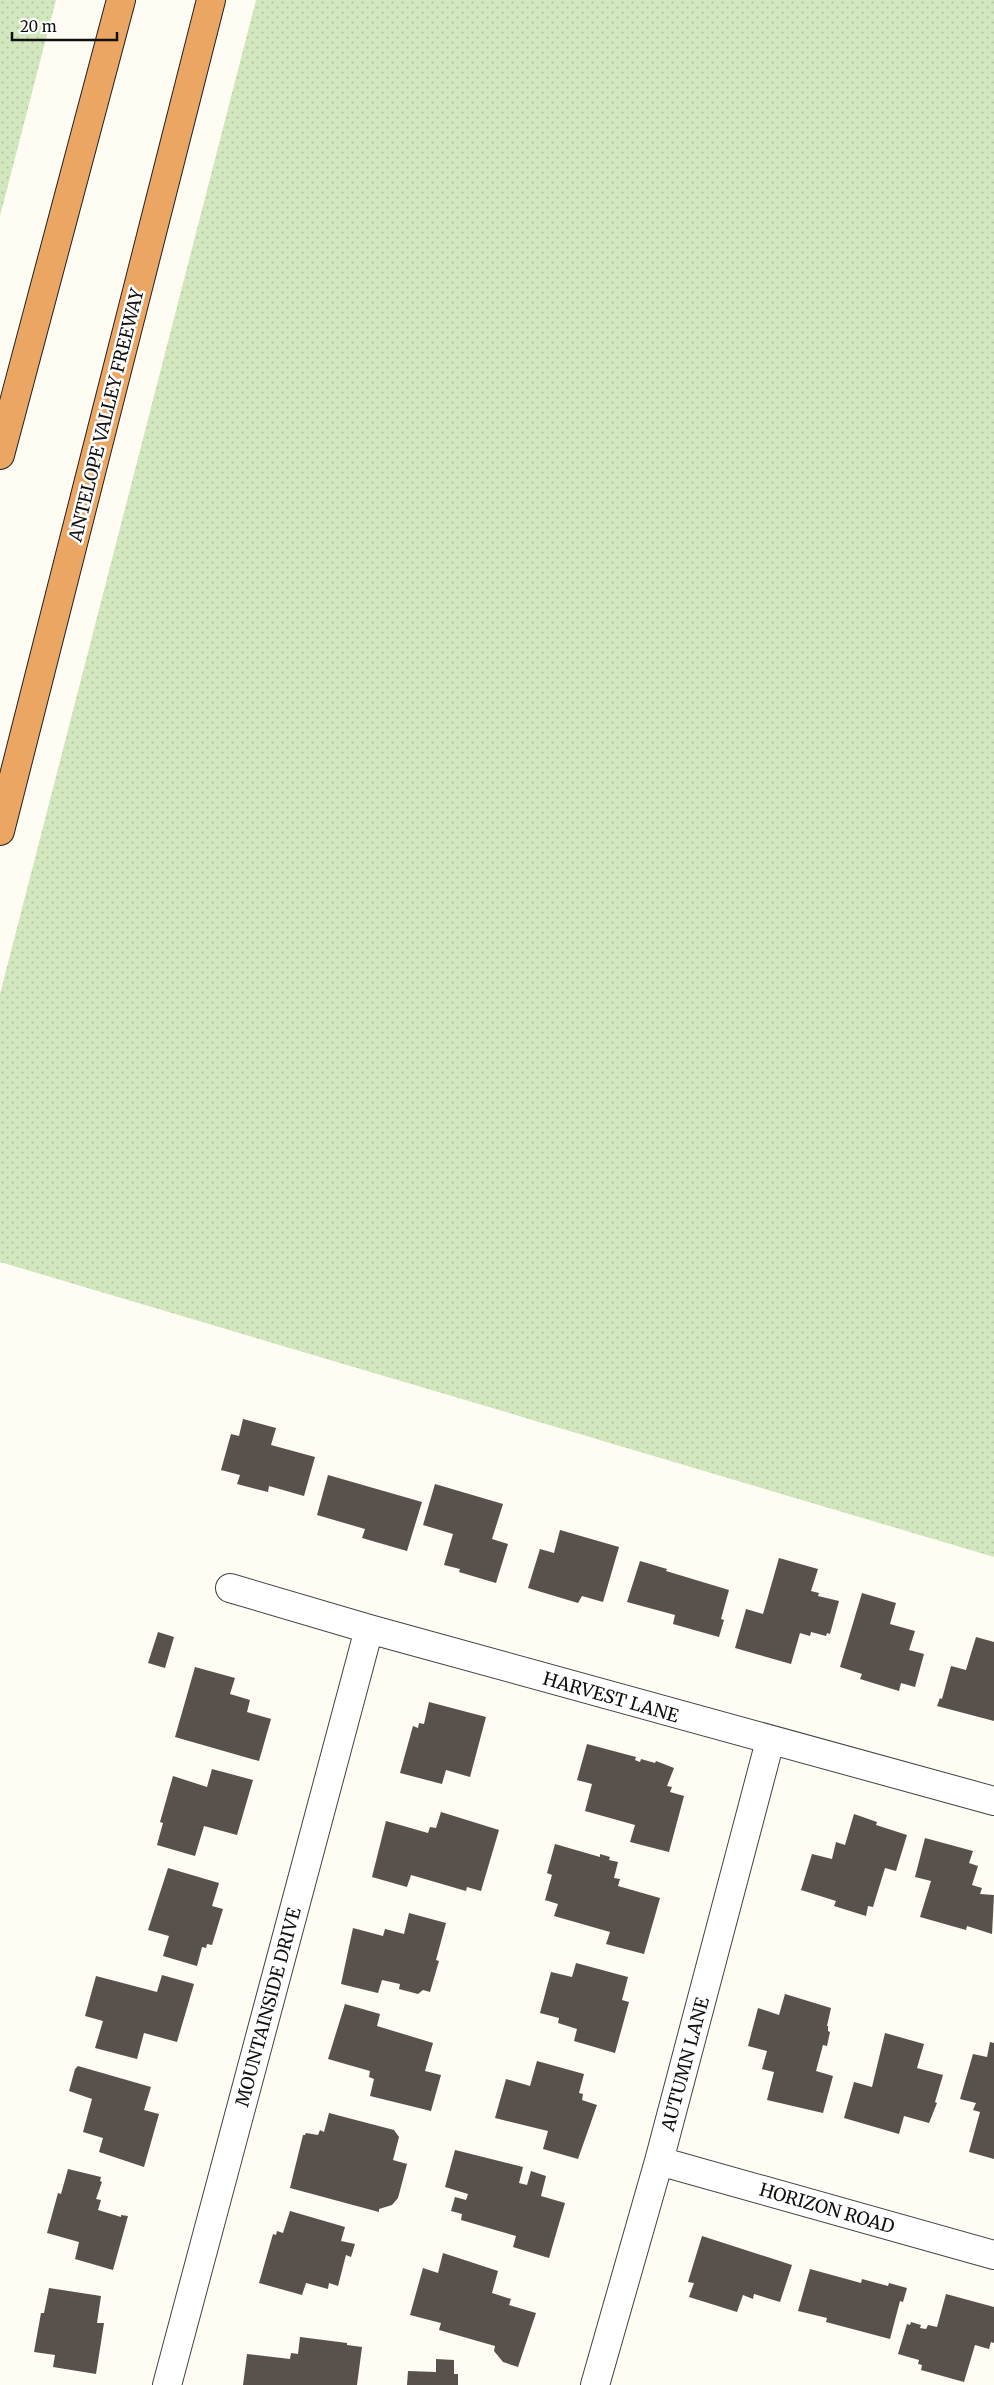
<svg xmlns="http://www.w3.org/2000/svg" width="994" height="2385" viewBox="0 0 994 2385" font-family="Merriweather,serif">
  <style>
    .grass { fill: url(#grass-dots) }
    .building { fill: #58514c }
    .lines { fill: none; stroke-linecap: round; stroke-linejoin: round }
    .street-casing { stroke: #434343; stroke-width: 30 }
    .highway-casing { stroke: #212121; stroke-width: 30 }
    .street { stroke: #fff; stroke-width: 28 }
    .highway { stroke: #eba664; stroke-width: 28 }
    .labels { text-anchor: middle; dominant-baseline: central; stroke-width: 5; stroke-linejoin: round; paint-order: stroke }
    .street-label { font-size: 18px; fill: #101010; stroke: #fff }
  </style>
  <defs>
    <pattern id="grass-dots" width="8" height="8" patternUnits="userSpaceOnUse" patternTransform="scale(1.25)"><rect width="8" height="8" fill="#d2e7be"/><path d="M2 2h.1M6 6h.1" fill="none" stroke="#b3c5a2" stroke-width="1.8" stroke-linecap="round"/></pattern>
  </defs>
  <rect width="100%" height="100%" fill="#fefcf3"/>
  <path class="grass" d="M0,0H56L0,216Z
    M256,0H994V1557L0,1262V994Z"/>
  <path class="building" d="M243,1419L276,1428L271,1445L315,1457L304,1496L269,1486L268,1492L237,1484L240,1475L221,1470L231,1434L239,1436Z
    M328,1475L422,1502L407,1551L362,1538L365,1529L317,1515Z
    M435,1484L503,1504L492,1539L508,1544L496,1583L459,1572L460,1569L444,1565L453,1534L423,1525Z
    M560,1530L619,1547L603,1602L582,1596L578,1603L528,1588L540,1549L554,1553Z
    M779,1558L818,1569L811,1591L819,1593L818,1596L839,1601L830,1634L827,1633L826,1636L811,1632L810,1636L800,1633L791,1664L735,1648L746,1609L763,1614Z
    M640,1561L667,1569L666,1571L729,1590L721,1619L724,1620L719,1637L673,1624L675,1615L627,1602Z
    M862,1593L896,1603L890,1624L915,1631L909,1650L924,1654L915,1687L901,1683L899,1691L860,1679L862,1674L840,1667Z
    M158,1632L174,1637L165,1668L148,1663Z
    M976,1637L994,1642V1721L937,1706L940,1698L942,1699L951,1666L966,1670Z
    M195,1667L235,1678L230,1694L250,1700L247,1712L271,1719L259,1761L175,1737Z
    M429,1702L486,1717L470,1777L446,1770L442,1784L400,1773L413,1726L418,1728L419,1723L424,1724Z
    M587,1744L636,1757L635,1760L640,1762L641,1759L655,1763L656,1761L674,1768L667,1786L672,1787L670,1792L684,1796L669,1852L630,1842L635,1825L585,1811L592,1784L577,1780Z
    M212,1769L253,1780L237,1835L204,1826L195,1856L157,1845L163,1823L160,1822L173,1776L207,1787Z
    M441,1812L499,1830L481,1891L467,1887L466,1891L411,1875L407,1887L372,1877L386,1821L428,1833L430,1827L436,1828Z
    M854,1814L877,1822L876,1825L907,1835L896,1871L885,1868L873,1907L868,1906L866,1916L834,1906L836,1901L801,1890L812,1854L832,1859L836,1842L845,1845Z
    M925,1838L973,1851L969,1863L978,1866L972,1885L982,1888L980,1894L994,1895L992,1934L967,1926L966,1930L920,1917L931,1881L915,1877Z
    M555,1844L600,1857V1854L610,1857L609,1860L618,1862L614,1878L620,1879L618,1886L660,1898L644,1954L606,1944L610,1932L554,1916L558,1904L545,1900L552,1875L547,1873Z
    M168,1868L219,1883L212,1906L223,1909L212,1945L207,1944L206,1948L202,1947L197,1966L163,1956L169,1936L148,1930Z
    M409,1913L446,1923L436,1960L439,1961L430,1992L423,1990L418,1994L399,1989L400,1984L382,1980L378,1993L341,1984L353,1928L383,1936L385,1929L404,1934Z
    M576,1963L628,1977L622,2000L629,2002L615,2053L574,2041L577,2029L558,2023L559,2018L540,2013L551,1972L572,1977Z
    M162,1975L194,1984L177,2042L144,2033L137,2059L95,2048L103,2021L85,2016L96,1976L157,1992Z
    M785,1994L831,2008L827,2026H828V2031L830,2032L827,2046L823,2045L816,2071L833,2076L823,2113L767,2100L774,2072L762,2069L767,2051L748,2046L758,2008L779,2015Z
    M345,2004L380,2014L377,2026L433,2043L425,2071L441,2075L431,2111L370,2096L374,2079L369,2077L370,2071L328,2059Z
    M885,2033L924,2044L917,2068L943,2075L935,2102L937,2103L929,2123L904,2116L899,2134L844,2118L854,2082L872,2087Z
    M990,2042L994,2043V2159L969,2152L980,2112L973,2110L976,2103L960,2099L973,2054L987,2057Z
    M537,2061L584,2074L579,2093L583,2094L582,2100L597,2105L578,2159L543,2149L548,2131L495,2118L506,2079L530,2086Z
    M78,2066L151,2087L144,2110L159,2114L144,2167L99,2152L103,2138L83,2132L92,2099L69,2091L75,2069Z
    M329,2113L394,2130L399,2137L393,2160L407,2164L398,2198L392,2205L379,2209V2212L290,2188L303,2135H305L306,2133L318,2135L320,2130L324,2132Z
    M455,2150L523,2167L519,2183L527,2185L531,2171L546,2176L541,2196L565,2203L549,2258L513,2247L516,2236L461,2220L462,2214L451,2211L455,2197L466,2200L468,2194L445,2187Z
    M68,2169L101,2177L100,2181L102,2182L96,2199L101,2200L98,2210L121,2217V2215L128,2216L113,2270L75,2259L79,2242L47,2233L58,2193L61,2194Z
    M290,2211L345,2227L341,2241L355,2244L351,2257L346,2255L338,2286L329,2283L328,2289L306,2283L302,2295L259,2283L273,2234L276,2235L277,2231L283,2233Z
    M702,2236L792,2265L780,2302L754,2294L753,2299L743,2295L737,2312L689,2297L694,2283L688,2282Z
    M443,2253L498,2271L492,2293L511,2299L509,2305L536,2313L518,2367L503,2362L494,2351L495,2346L439,2330L441,2323L410,2315L423,2268L438,2273Z
    M810,2269L861,2283L862,2279L888,2286L889,2283L907,2288L903,2302L900,2301L890,2339L826,2322L827,2318L798,2311Z
    M49,2288L101,2296L97,2323H104L96,2374L53,2367L55,2355L34,2352L41,2313H44Z
    M946,2294L994,2307V2343L991,2342L989,2349L975,2345L964,2382L921,2370L922,2365L918,2364L919,2360L898,2354L907,2324L910,2325L911,2322L921,2325L920,2328L926,2329L928,2325L937,2327Z
    M300,2337L347,2343V2345L362,2347L357,2385H243L247,2354L290,2359L291,2353L298,2354Z
    M436,2359L454,2360V2374H458V2385H407L408,2371L436,2372Z"/>
  <g class="lines">
    <defs>
      <path id="street" d="M230,1588L369,1629L994,1801
        M659,2161L994,2255
        M167,2385L369,1629
        M595,2385L659,2161L770,1741"/>
      <path id="highway" d="M0,455L121,0
        M0,831L211,0"/>
    </defs>
    <use href="#street" class="street-casing"/>
    <use href="#highway" class="highway-casing"/>
    <use href="#street" class="street"/>
    <use href="#highway" class="highway"/>
  </g>
  <g class="labels">
    <g class="street-label">
      <text transform="translate(106 415) rotate(-76)">ANTELOPE VALLEY FREEWAY</text>
      <text transform="translate(611 1697) rotate(16)">HARVEST LANE</text>
      <text transform="translate(268 2007) rotate(-75)">MOUNTAINSIDE DRIVE</text>
      <text transform="translate(685 2064) rotate(-75)">AUTUMN LANE</text>
      <text transform="translate(827 2208) rotate(16)">HORIZON ROAD</text>
    </g>
  </g>
  <path d="M12 32v8h105v-8" fill="none" stroke="#101010" stroke-width="2.5"/>
  <text x="20" y="32" font-size="15" fill="#101010" stroke="#ffffff" stroke-width="4" paint-order="stroke">20 m</text>
</svg>
